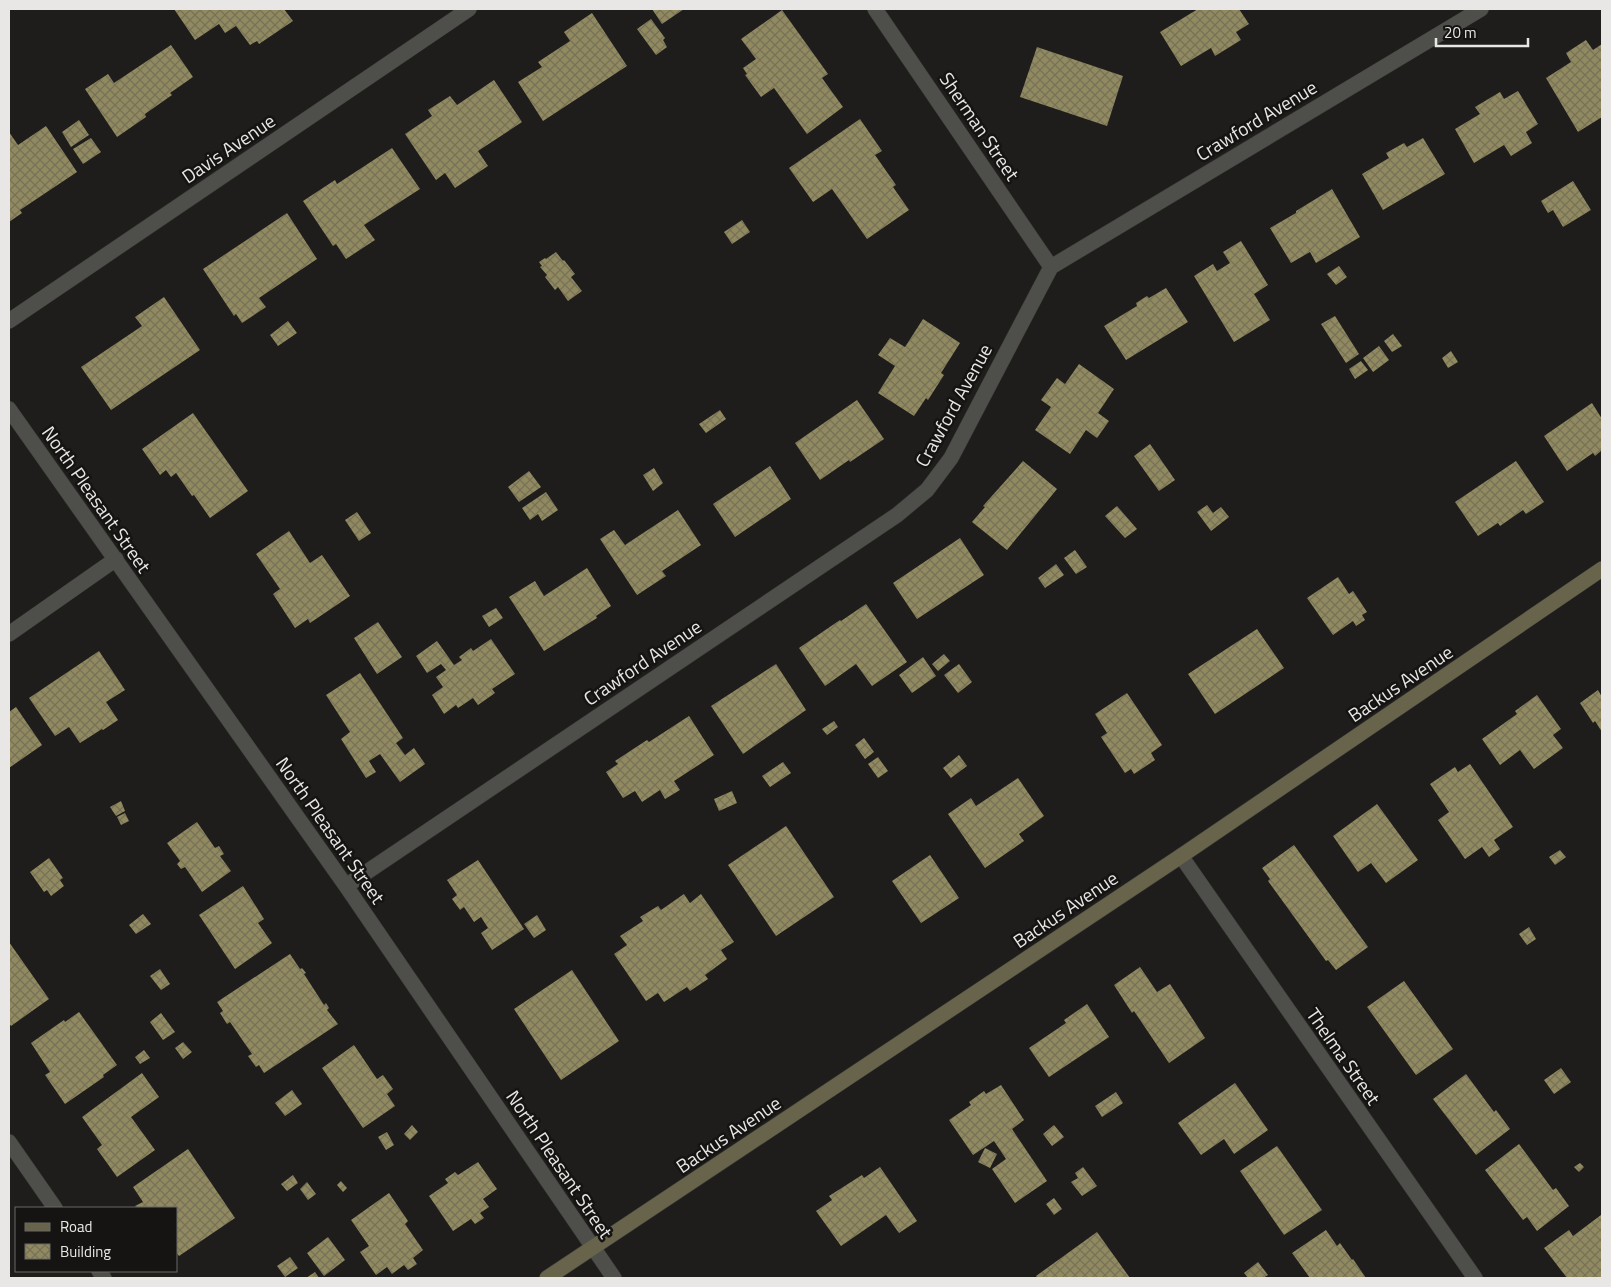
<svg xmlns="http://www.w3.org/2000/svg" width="1611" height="1287" viewBox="0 0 1611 1287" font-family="'Titillium Web',sans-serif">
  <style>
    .building { fill: url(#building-cross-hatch) }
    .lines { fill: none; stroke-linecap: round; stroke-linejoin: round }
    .street-casing { stroke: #393937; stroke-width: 16 }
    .secondary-casing { stroke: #393937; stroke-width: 16 }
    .street { stroke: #4e4e4a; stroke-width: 15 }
    .secondary { stroke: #68644c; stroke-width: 15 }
    .labels { text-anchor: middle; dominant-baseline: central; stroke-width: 5; stroke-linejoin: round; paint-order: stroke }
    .street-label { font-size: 19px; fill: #e8e7e5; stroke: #151412 }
  </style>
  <defs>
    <pattern id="building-cross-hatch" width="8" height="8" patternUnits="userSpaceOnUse" patternTransform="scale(1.25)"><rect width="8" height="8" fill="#918a60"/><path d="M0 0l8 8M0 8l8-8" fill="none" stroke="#777257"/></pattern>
  </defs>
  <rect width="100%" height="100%" fill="#1e1d1b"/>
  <path class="building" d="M174,9H284L293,21L259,44L257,41L250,45L236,26L225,33L219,24L195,40Z
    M652,9H684L662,24Z
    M1198,9H1239L1249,24L1236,32L1241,40L1215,56L1211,48L1181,66L1160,32Z
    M782,10L828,74L822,78L843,107L807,134L774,88L761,97L745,75L747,74L743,68L756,59L741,39Z
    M592,13L627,66L543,121L518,82L542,67L538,62L570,41L564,32Z
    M651,19L665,38L663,40L667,47L656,55L637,29Z
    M1586,40L1593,50L1602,44V117L1578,132L1546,78L1571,62L1566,53Z
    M171,45L193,77L170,93L172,95L145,114L146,117L117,137L85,89L108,74L114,83Z
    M1037,47L1123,76L1107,126L1020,97Z
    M494,80L522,122L478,151L488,166L455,188L445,173L436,180L405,134L432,116L428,110L450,96L457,105Z
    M1518,91L1538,124L1526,132L1532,143L1511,156L1504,145L1474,163L1455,129L1480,114L1475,107L1500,92L1504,99Z
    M860,119L882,151L875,155L896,185L893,187L909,210L867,239L832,189L813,202L789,168Z
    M79,120L89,135L71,147L62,132Z
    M46,126L77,172L20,210L22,213L9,222V132L18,145Z
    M91,138L101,152L83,164L73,149Z
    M1423,138L1445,174L1383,210L1362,174L1389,158L1386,153L1404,143L1407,147Z
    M392,148L420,189L364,225L375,240L346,259L336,244L333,246L303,201L335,180L337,184Z
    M1573,181L1591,210L1563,227L1553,210L1548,213L1541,201Z
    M1332,189L1360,237L1316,263L1310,252L1291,263L1270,228L1296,213V211Z
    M287,213L317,259L259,298L266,307L242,323L236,314L234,316L203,269Z
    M742,220L750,232L732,244L724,232Z
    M1241,241L1268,285L1254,294L1270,320L1234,342L1194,276L1213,264L1217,271L1230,263L1223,252Z
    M556,252L563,261L564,260L575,274L571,277L582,291L568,301L558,287L555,290L545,277L547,275L540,267L542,266L539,262L545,258L546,259Z
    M1339,266L1347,277L1336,285L1327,274Z
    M1166,288L1188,322L1126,360L1104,326L1137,306L1136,303L1147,296L1149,298Z
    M164,297L200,350L111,410L81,367L142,326L135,317Z
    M1335,316L1359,354L1346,363L1321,324Z
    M923,319L960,343L941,373L944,375L928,400L926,398L914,416L878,393L895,366L878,355L890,338L905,347Z
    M288,321L297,333L278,346L270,335Z
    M1393,334L1402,346L1392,352L1384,341Z
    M1379,346L1389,360L1373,372L1363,358Z
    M1451,351L1458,362L1448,368L1442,358Z
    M1361,361L1368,370L1355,379L1349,369Z
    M1079,364L1114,389L1098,413L1109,421L1097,438L1086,430L1070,454L1035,430L1051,407L1041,400L1057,378L1065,384Z
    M857,400L884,439L850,462L849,460L820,480L795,443Z
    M1592,403L1602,419V450L1595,456L1593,453L1567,471L1544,436Z
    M720,410L726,419L706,433L699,424Z
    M193,413L248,491L210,518L194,495L192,496L176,473L171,477L166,470L160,475L142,449Z
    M1150,444L1175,480L1159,491L1134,456Z
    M1023,461L1057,489L1007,550L972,522L985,507L983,506Z
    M1516,461L1544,502L1526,514L1523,510L1500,526L1498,523L1478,536L1455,502Z
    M770,466L791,499L735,537L713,504Z
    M654,468L663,483L653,491L643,475Z
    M529,471L541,487L519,502L508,487Z
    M546,492L558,510L542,521L538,514L530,520L522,508Z
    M1207,505L1213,513L1221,507L1229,517L1211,531L1197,512Z
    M1117,506L1137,529L1125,538L1105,516Z
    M678,510L701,545L662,571L666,576L637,595L600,539L614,530L625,545Z
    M357,512L371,533L359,541L345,520Z
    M289,531L310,563L322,555L350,596L310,623L308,619L295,628L273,594L280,589L256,554Z
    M960,538L984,575L917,619L893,583Z
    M1075,550L1087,567L1076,574L1064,558Z
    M1056,564L1064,575L1045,588L1038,578Z
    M587,568L611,606L596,616L597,618L544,651L509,597L535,581L544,596Z
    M1338,577L1349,594L1353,591L1367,612L1362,615L1365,620L1356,626L1353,621L1333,635L1307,598Z
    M866,604L907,662L872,686L856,664L825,686L799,648L840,620L841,621Z
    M496,608L503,618L489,627L482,616Z
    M378,622L402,657L377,674L354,638Z
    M1257,629L1284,668L1215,714L1188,674Z
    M491,639L515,674L492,689L495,693L478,705L473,698L458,708L456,705L444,714L432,695L443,687L436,677L446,670L441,664L427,673L416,656L437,641L454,665L462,660L459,657L471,648L473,651Z
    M99,651L125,690L106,702L118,720L103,730L102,729L80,743L69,727L55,736L29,698Z
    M944,654L950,661L938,671L932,664Z
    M923,657L936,676L912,693L899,675Z
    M776,664L806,710L743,754L711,706Z
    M959,664L972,682L958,693L944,675Z
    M360,673L403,738L396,743L405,755L414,748L425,764L400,782L380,754L369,761L376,772L366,778L341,739L350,732L326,695Z
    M1598,690L1602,697V732L1595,721L1593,723L1580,703Z
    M1127,693L1162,745L1151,753L1155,760L1134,774L1131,769L1125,773L1101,737L1107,733L1095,714Z
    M1537,695L1561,729L1553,735L1563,748L1534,769L1520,750L1500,765L1482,739L1517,714L1515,711Z
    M16,707L42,745L9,768V712Z
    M689,716L714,755L674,781L680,790L665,799L660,790L642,802L635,791L623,798L606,772L618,764L615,761L647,740L649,742Z
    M834,721L838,727L827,735L822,729Z
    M864,738L874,752L865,759L855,745Z
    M959,755L967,766L951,778L943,768Z
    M878,757L888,771L878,778L868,764Z
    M783,762L791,773L770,787L762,776Z
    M1470,764L1513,827L1494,840L1500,849L1489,857L1482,847L1465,859L1438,820L1449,812L1430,784L1455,767L1458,772Z
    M1018,778L1044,816L1019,834L1024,841L985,868L948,814L971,798L976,806Z
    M732,791L737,803L719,811L714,799Z
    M121,801L125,811L116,816L110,807Z
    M1377,804L1418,860L1386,883L1371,863L1358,872L1333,836Z
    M125,813L129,821L121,825L117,817Z
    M197,822L215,848L219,846L224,854L220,856L231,871L202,892L185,867L181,869L177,864L180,861L167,843Z
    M786,826L834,897L776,936L728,865Z
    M1294,845L1368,947L1336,970L1328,960L1326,961L1268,881L1270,879L1262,868Z
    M1560,850L1566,857L1555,865L1549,857Z
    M930,855L959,898L921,923L892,881Z
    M49,858L63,878L60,880L64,886L51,896L47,890L44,892L30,872Z
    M478,860L524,929L492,950L481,933L488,928L481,917L474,922L464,907L460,910L452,899L457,895L447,880Z
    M243,886L264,919L258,923L272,943L235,969L199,915Z
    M684,894L690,903L701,894L734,942L721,950L727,959L705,975L708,979L690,991L687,987L664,1002L658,993L646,1001L614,954L627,945L620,936L643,921L640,917L658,906L661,910Z
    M143,914L151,924L136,934L129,925Z
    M537,915L546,930L534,938L524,924Z
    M1529,927L1536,939L1527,945L1519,934Z
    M9,942L49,999L11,1026L9,1023Z
    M290,954L300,969L302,968L306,973L304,974L324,1005L326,1003L329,1008L327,1010L338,1024L264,1073L259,1065L256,1067L248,1056L252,1054L230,1022L227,1024L220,1013L223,1011L217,1002Z
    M1140,967L1157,992L1170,984L1205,1038L1169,1063L1134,1011L1132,1013L1114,985Z
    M160,969L170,984L161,990L150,976Z
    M572,970L619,1041L561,1080L514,1009Z
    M1404,981L1453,1049L1416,1075L1367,1007Z
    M1087,1004L1109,1037L1049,1077L1029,1048L1066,1023L1064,1020Z
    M79,1012L117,1065L103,1075L104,1077L65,1104L45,1075L50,1072L31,1043L64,1020L65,1022Z
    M161,1013L175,1032L163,1040L150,1022Z
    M183,1042L192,1052L183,1059L175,1048Z
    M354,1045L377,1079L383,1075L393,1089L387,1094L395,1106L363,1128L322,1068Z
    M144,1050L150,1058L140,1064L135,1057Z
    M1561,1068L1571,1082L1554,1094L1544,1080Z
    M142,1073L159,1097L131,1117L155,1150L117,1177L97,1149L102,1145L82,1117Z
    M1466,1074L1494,1112L1496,1110L1510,1129L1476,1155L1433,1099Z
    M1235,1083L1268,1130L1234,1154L1224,1139L1201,1155L1178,1123Z
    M1001,1085L1024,1120L1012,1129L1047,1181L1015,1203L992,1169L1006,1159L994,1141L973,1155L949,1120L971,1105L969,1102L984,1091L986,1094Z
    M292,1090L302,1104L285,1116L275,1103Z
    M1116,1092L1123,1103L1102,1117L1095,1106Z
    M412,1125L418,1132L410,1140L404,1134Z
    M1054,1125L1064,1137L1052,1146L1043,1134Z
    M387,1132L394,1145L386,1150L378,1137Z
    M1519,1144L1553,1190L1556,1188L1569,1206L1537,1231L1527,1217L1523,1220L1485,1170Z
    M1277,1146L1322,1210L1284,1235L1240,1171Z
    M985,1148L997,1154L990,1168L978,1162Z
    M188,1149L235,1218L179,1256L176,1252V1208H137L135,1206L143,1202L133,1187Z
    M478,1162L497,1189L483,1199L489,1207L480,1213L484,1218L475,1224L471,1219L453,1231L429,1196L448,1183L445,1179L455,1172L458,1175Z
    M1580,1163L1584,1167L1579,1172L1574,1167Z
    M880,1167L917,1221L899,1233L886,1215L841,1246L816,1211L832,1200L829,1196L862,1175L864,1178Z
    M1083,1167L1097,1186L1082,1196L1071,1182L1078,1178L1075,1173Z
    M293,1175L298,1183L287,1191L281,1184Z
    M341,1181L347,1188L343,1192L337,1185Z
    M307,1182L316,1194L308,1200L300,1189Z
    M389,1193L408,1221L405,1224L423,1250L413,1258L417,1264L408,1270L404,1265L392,1274L387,1267L376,1275L360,1252L369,1246L351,1220Z
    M1054,1198L1062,1209L1054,1215L1046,1204Z
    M1601,1215L1602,1217V1278H1567L1544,1248L1569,1230L1573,1236Z
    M1326,1230L1337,1246L1340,1243L1352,1260L1353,1259L1366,1278H1310L1292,1253Z
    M1097,1232L1130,1278H1037L1036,1276Z
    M328,1237L345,1260L324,1276L307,1253Z
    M290,1257L298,1268L285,1277L277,1266Z
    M1258,1262L1268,1275L1263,1278H1248L1244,1273Z
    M315,1272L319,1278H306Z"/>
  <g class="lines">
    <defs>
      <path id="street" d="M875,9L1051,267
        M9,321L469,9
        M9,409L346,886L614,1278
        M9,634L116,559
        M1181,856L1475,1278
        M346,886L897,515L927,490L951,458L1051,267L1481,9
        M9,1142L55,1208
        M99,1271L104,1278"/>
      <path id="secondary" d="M547,1278L1181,856L1602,569"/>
    </defs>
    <use href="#street" class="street-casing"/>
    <use href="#secondary" class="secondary-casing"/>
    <use href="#street" class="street"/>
    <use href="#secondary" class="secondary"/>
  </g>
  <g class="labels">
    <g class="street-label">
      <text transform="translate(1256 120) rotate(-31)">Crawford Avenue</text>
      <text transform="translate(980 126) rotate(56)">Sherman Street</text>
      <text transform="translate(228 148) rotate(-34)">Davis Avenue</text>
      <text transform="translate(953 405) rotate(-61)">Crawford Avenue</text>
      <text transform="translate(97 499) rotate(55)">North Pleasant Street</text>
      <text transform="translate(642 662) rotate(-34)">Crawford Avenue</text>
      <text transform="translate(1400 683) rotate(-34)">Backus Avenue</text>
      <text transform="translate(331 830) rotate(55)">North Pleasant Street</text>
      <text transform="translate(1065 909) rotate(-34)">Backus Avenue</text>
      <text transform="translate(1344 1056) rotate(55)">Thelma Street</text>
      <text transform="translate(728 1134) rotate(-34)">Backus Avenue</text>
      <text transform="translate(560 1164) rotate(56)">North Pleasant Street</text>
    </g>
  </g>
  <rect width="1611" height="1287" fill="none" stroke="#e8e7e5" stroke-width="20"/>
  <rect x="15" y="1207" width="162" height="65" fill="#151412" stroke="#696866"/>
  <rect x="25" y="1223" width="25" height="8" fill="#68644c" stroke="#696866"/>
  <text x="60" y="1232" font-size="15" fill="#e8e7e5">Road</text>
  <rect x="25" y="1244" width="25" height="15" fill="url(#building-cross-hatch)" stroke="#696866"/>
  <text x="60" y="1257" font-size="15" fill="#e8e7e5">Building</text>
  <path d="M1436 38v8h92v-8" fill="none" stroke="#e8e7e5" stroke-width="2.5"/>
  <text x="1444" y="38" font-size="15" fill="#e8e7e5" stroke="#151412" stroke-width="4" paint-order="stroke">20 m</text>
</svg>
